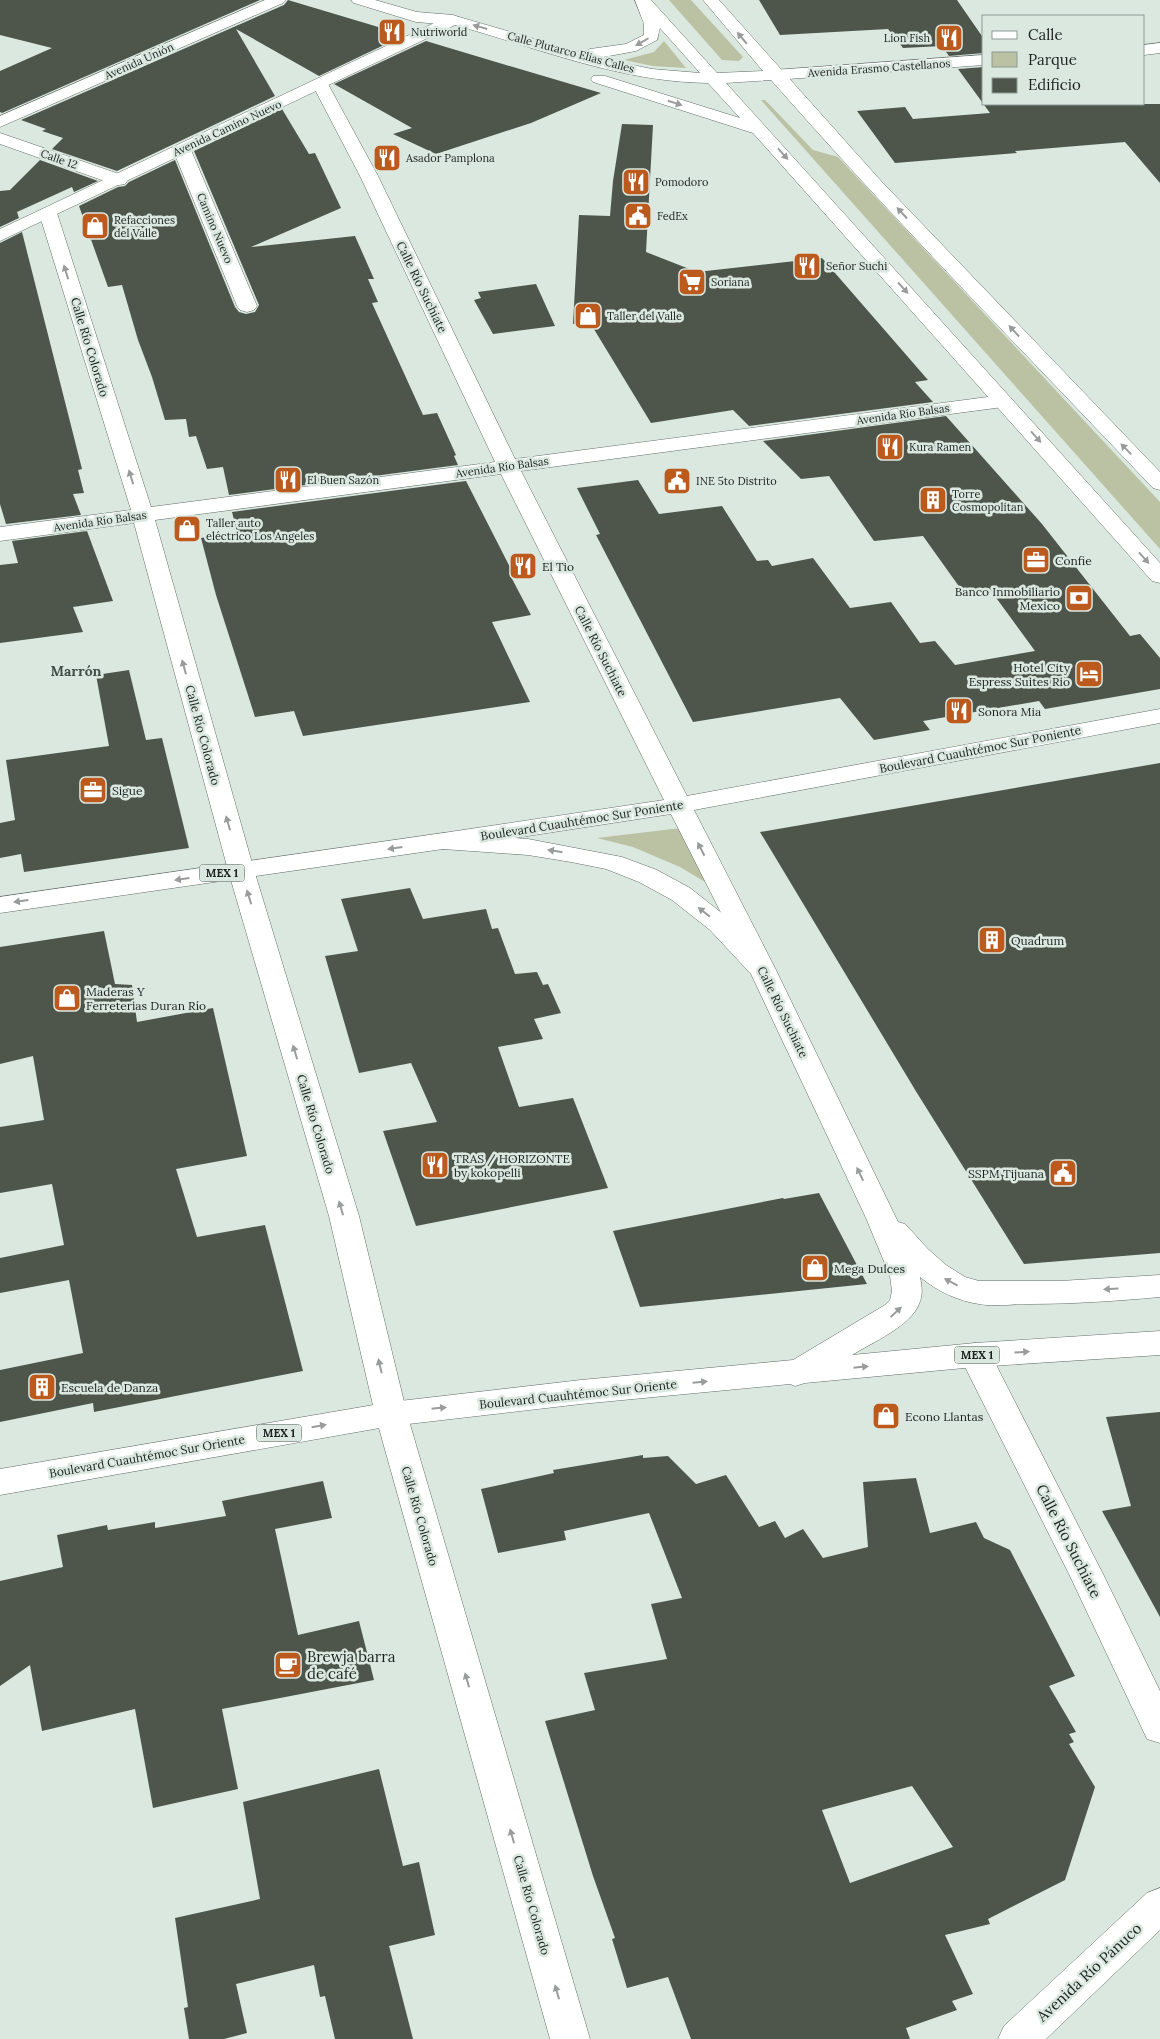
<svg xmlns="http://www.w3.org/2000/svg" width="1160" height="2039" viewBox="0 0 1160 2039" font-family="Lora,serif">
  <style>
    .green { fill: #bbc1a3 }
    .building { fill: #4e564c; fill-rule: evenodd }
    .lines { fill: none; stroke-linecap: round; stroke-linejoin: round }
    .minor-casing { stroke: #616d66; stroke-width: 1 }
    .major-casing { stroke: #616d66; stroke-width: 1 }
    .minor { fill: #fff; fill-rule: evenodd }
    .major { fill: #fff; fill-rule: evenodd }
    .oneway { fill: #999c9a }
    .labels { text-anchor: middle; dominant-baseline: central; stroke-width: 5; stroke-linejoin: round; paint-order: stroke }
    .far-poi-label { font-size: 11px; fill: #1d221f; stroke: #dae8e0; text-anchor: start }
    .far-street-label { font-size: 11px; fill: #1d221f; stroke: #dae8e0 }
    .shield { fill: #dae8e0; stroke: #565d59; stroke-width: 1 }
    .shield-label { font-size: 11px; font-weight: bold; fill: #1d221f }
    .street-label { font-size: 12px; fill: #1d221f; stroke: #dae8e0 }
    .poi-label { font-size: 12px; fill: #1d221f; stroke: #dae8e0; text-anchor: start }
    .neighbourhood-label { font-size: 14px; font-weight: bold; fill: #414d47; stroke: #dae8e0 }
    .near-street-label { font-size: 15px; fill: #1d221f; stroke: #dae8e0 }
    .near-poi-label { font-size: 15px; fill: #1d221f; stroke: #dae8e0; text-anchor: start }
  </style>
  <rect width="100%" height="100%" fill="#dae8e0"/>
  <path class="green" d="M669,0H691L743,57L739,61L722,60Z
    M664,41L686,68L653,66L624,60L654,52Z
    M761,100H765L813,150L838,157L1160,502V549Z
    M681,828L710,885L680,867L633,847L597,838Z"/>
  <path class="building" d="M0,0H260L2,113L0,112V71L52,48L0,35Z
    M288,0L405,35L319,76L236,29L275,96L117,171L52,149L63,138L42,131L46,129L21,120L284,5Z
    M759,0H957L984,39V53L949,56L942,46L903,48L888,29L780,35Z
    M426,41L506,65L601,93L531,123L436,154L393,134L412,128L334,84Z
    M984,67V104H1160V183L1125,142L1015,151L1017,153L895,163L857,111L905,107L913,119L990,113L958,69Z
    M282,109L309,154L315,153L341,208L251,247L355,236L374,279H368L378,302L372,303L423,415L437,413L456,455L454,456L458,465L229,495L223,467L207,469L196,436L189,437L186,419L165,420L152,377L138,340L122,285L108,287L79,206L118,187L125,186L129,182L175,160L235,307L239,312L246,314L255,312L259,305L194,151Z
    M622,124L653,125L646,252L697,272L822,258L928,380L915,382L933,402L749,426L733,410L651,423L589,321L573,324L579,215L610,216L613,181Z
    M40,160L98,181L74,192L72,187L17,212L19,218L0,227V191L10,190Z
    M22,232L82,469L78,470L84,493L73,494L81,515L6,524L0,504V243Z
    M536,284L555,326L493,334L474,300L481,298L478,292Z
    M946,416L1042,524L1130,636L1140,634L1160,658V689L1045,709L1039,701L923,721L930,730L874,740L840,698L693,722L596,535L600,534L577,488L638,480L659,514L722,506L757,561L768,560L772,566L813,558L850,608L891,602L920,643L935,641L955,665L1035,651L989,588L963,592L923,536L874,541L829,476L801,479L763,441Z
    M466,481L513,573H509L531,615L492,622L530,702L303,736L294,711L255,717L216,595L201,538L237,532L232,512Z
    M87,531L113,601L73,607L83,632L0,643V565L18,563L12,541Z
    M129,670L146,740L162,738L189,848L24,872L21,854L0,858V823L15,820L6,760L109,746L96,675Z
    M1160,763V1253L1024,1264L917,1093L760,832Z
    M410,888L423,919L486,909L492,929L498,928L515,974L537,972L543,985L548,984L561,1013L534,1019L543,1039L498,1047L519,1107L573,1098L608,1188L416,1226L383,1131L437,1122L411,1063L359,1073L325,956L358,951L341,899Z
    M104,931L115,984L132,985L137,1022L213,1008L247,1156L176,1169L197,1237L265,1225L303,1371L94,1412L93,1403L0,1422V1370L83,1353L69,1280L0,1293V1258L64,1245L52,1184L0,1193V1127L44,1120L33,1056L0,1064V947Z
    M819,1193L867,1284L640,1307L613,1231L783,1198L784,1199Z
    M1160,1412V1617L1102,1511L1131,1506L1106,1417Z
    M643,1455V1458L668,1456L696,1484L726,1475L759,1527L775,1521L785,1538L803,1529L823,1558L868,1547L863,1482L916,1478L930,1533L976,1522L984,1538L1010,1550L1075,1676L1049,1686L1076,1732L1069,1734L1074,1742L1069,1744L1095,1787L1065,1880L988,1919L990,1924L945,1935L973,1994L952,2001L957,2010L906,2028L910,2039H691L668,1977L627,1988L612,1939L615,1938L593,1876L545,1721L595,1710L584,1673L667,1659L651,1604L682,1598L649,1513L564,1531L566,1540L498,1553L481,1489L554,1473L553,1470ZM912,1786L953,1847L850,1883L822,1810Z
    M323,1481L332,1518L275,1529L298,1635L359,1621L374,1680L222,1709L238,1789L153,1808L135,1709L42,1731L30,1665L0,1686V1581L63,1567L57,1535L107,1525L108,1530L155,1522V1528L226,1516L222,1501Z
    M379,1769L403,1866L419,1862L435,1935L389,1946L413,2039H335L325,1996L320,1997L314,1965L236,1984L247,2033L224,2039H189L184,2008L188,2007L175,1918L260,1899L243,1802Z"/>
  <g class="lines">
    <defs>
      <path id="minor" d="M265,0H286L283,3L0,127V116Z
        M351,0H375L417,12L453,15L459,17L461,20L459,23L453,25L416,22L354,3Z
        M1160,43V53L1144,55V45Z
        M984,55V65L774,80L768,78L766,75L768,72L774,70Z
        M320,79L326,81L328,84L378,176L515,459L1003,395L1010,397L1013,401L1010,405L1003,407L521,471L687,796L1160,709V723L694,810L776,970L773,976L763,979L753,976L750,970L671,814L443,849L434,846L430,841L434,836L443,833L664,800L501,474L155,520L254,870L359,1216L407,1414L590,2039H550L375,1414L329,1216L228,870L134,523L0,541V527L131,510L39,213L42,209L48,208L54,209L57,213L151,507L495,462L360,176L312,84L314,81Z
        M0,133L125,176L128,180L125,184L119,185L113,184L0,144Z
        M182,145L188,146L191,150L257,306L254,310L247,312L240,310L237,306L173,150L176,146Z
        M975,1343L986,1347L991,1355L1103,1574L1160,1691V1743L1147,1739L1069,1574L959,1355L964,1347Z
        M1160,1888V1930L1046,2039H998L1004,2026L1147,1893Z"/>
      <path id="major" d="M635,0H651L717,73L763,71L703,0H719L881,181L1160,472V490L1153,488C1025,353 894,220 771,80L726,83L1160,563V583L1152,581L753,133L593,82L591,79L593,76H605L740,118L708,83C620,82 538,48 455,25L0,241V229L447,17H459L583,53L590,49L626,44L644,35V24ZM660,28L700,73L652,69L598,58L636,51L657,40Z
        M443,833L528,839L622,857L657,870L690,888L728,918L776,970L898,1222L905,1224L928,1249L946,1265L965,1277L979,1281H1060L1160,1275V1297C1116,1301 1073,1304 1029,1304C1013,1304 996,1307 979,1304C958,1301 937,1291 920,1277C922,1287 923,1295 919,1304C911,1326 871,1343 852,1355L975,1343L1160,1331V1355L975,1367L805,1383L795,1386L790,1384L581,1404L391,1426L0,1495V1469L391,1402L581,1380L793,1360L885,1305L890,1300L892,1291L890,1276L866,1218L751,974L710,930L672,900L639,882L606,869L571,862L528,855L443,849L0,913V897Z"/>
    </defs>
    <use href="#minor" class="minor-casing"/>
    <use href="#major" class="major-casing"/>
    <use href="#minor" class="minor"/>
    <use href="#major" class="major"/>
  </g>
  <defs><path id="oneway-solid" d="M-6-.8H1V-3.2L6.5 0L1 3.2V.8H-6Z" transform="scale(1.25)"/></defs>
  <g class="oneway">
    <use href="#oneway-solid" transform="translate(480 27) rotate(-164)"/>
    <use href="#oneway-solid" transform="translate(742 38) rotate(-130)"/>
    <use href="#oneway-solid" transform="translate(642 42) rotate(150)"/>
    <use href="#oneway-solid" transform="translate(675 103) rotate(18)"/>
    <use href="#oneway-solid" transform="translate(783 154) rotate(48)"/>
    <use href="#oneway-solid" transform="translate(902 213) rotate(-133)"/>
    <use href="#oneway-solid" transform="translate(66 272) rotate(-107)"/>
    <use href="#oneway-solid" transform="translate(903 288) rotate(48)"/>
    <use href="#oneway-solid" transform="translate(1014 331) rotate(-133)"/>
    <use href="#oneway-solid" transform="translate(1036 437) rotate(48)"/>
    <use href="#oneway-solid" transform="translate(1126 449) rotate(-134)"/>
    <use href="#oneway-solid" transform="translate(131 477) rotate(-107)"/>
    <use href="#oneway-solid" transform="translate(1144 558) rotate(48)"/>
    <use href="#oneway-solid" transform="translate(184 667) rotate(-105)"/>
    <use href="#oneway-solid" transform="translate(228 823) rotate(-106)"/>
    <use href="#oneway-solid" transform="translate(395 848) rotate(172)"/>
    <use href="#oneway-solid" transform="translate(701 849) rotate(-117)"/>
    <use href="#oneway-solid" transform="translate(555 851) rotate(-171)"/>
    <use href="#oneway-solid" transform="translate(182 879) rotate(172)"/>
    <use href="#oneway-solid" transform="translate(249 897) rotate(-107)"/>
    <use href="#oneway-solid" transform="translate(21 901) rotate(172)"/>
    <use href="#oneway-solid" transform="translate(704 912) rotate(-142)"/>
    <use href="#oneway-solid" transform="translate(295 1052) rotate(-107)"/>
    <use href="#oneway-solid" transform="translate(860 1174) rotate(-115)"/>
    <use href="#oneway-solid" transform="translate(341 1208) rotate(-106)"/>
    <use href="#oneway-solid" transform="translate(951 1282) rotate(-152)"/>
    <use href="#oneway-solid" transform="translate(1111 1289) rotate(176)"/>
    <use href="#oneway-solid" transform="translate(896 1312) rotate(-43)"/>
    <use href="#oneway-solid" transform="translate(1022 1352) rotate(-4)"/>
    <use href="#oneway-solid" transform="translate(380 1366) rotate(-103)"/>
    <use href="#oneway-solid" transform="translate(861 1367) rotate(-6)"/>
    <use href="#oneway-solid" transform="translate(700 1382) rotate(-5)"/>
    <use href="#oneway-solid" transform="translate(439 1408) rotate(-6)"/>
    <use href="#oneway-solid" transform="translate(319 1426) rotate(-10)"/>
    <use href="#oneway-solid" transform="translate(467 1680) rotate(-106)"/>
    <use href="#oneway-solid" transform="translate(512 1836) rotate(-106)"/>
    <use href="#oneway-solid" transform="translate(557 1992) rotate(-106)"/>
  </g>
  <defs>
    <symbol id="restaurant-square" viewBox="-11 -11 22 22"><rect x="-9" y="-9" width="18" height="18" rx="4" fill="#bc5a1d" stroke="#dae8e0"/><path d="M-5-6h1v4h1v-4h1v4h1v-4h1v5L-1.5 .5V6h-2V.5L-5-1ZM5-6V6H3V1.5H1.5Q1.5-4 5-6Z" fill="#fff"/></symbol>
    <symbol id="civic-square" viewBox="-11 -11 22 22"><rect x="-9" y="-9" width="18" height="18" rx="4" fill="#bc5a1d" stroke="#dae8e0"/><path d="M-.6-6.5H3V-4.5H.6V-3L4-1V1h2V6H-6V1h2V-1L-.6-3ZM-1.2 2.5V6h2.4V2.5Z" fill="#fff"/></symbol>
    <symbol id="shop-square" viewBox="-11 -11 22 22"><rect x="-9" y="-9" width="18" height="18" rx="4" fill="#bc5a1d" stroke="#dae8e0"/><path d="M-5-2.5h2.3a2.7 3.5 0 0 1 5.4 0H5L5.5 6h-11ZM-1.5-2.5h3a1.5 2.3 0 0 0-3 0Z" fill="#fff"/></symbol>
    <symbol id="supermarket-square" viewBox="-11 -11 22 22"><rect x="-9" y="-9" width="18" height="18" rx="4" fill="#bc5a1d" stroke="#dae8e0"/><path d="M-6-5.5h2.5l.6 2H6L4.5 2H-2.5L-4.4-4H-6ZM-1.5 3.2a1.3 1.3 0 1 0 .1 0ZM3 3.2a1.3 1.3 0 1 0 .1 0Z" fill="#fff"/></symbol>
    <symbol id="building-square" viewBox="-11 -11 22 22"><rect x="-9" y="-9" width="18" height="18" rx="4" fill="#bc5a1d" stroke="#dae8e0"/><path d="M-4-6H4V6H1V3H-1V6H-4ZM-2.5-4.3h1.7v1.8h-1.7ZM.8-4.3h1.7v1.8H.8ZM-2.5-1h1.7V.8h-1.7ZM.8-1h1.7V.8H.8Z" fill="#fff"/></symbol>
    <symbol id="office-square" viewBox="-11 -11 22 22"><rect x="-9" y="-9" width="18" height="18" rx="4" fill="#bc5a1d" stroke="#dae8e0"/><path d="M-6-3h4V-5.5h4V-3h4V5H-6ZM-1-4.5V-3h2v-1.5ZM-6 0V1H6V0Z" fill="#fff"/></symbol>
    <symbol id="bank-square" viewBox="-11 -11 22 22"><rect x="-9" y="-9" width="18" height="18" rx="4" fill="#bc5a1d" stroke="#dae8e0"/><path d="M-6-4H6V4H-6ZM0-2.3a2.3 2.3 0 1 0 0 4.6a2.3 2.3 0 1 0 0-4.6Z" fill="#fff"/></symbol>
    <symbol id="hotel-square" viewBox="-11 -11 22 22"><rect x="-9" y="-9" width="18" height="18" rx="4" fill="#bc5a1d" stroke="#dae8e0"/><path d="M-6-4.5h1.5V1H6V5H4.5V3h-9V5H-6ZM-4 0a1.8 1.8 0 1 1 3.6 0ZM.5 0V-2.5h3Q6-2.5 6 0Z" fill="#fff"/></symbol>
    <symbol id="cafe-square" viewBox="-11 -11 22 22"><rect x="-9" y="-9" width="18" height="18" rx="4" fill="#bc5a1d" stroke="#dae8e0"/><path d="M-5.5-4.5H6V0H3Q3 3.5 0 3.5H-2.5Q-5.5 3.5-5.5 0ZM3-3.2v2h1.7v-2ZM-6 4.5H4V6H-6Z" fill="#fff"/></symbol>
  </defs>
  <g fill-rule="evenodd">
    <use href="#restaurant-square" x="376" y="16" width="32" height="32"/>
    <use href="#restaurant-square" x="933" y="22" width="32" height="32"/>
    <use href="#restaurant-square" x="371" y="142" width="32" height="32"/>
    <use href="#restaurant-square" x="620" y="166" width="32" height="32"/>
    <use href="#civic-square" x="622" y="200" width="32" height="32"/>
    <use href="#shop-square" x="79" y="210" width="32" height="32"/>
    <use href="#restaurant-square" x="791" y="250" width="32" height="32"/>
    <use href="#supermarket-square" x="676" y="266" width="32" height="32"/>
    <use href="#shop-square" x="572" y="300" width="32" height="32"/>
    <use href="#restaurant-square" x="874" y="431" width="32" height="32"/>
    <use href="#restaurant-square" x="272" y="464" width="32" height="32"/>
    <use href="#civic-square" x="661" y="465" width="32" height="32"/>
    <use href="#building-square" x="917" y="484" width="32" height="32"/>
    <use href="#shop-square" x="171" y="513" width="32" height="32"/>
    <use href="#office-square" x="1020" y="544" width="32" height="32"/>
    <use href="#restaurant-square" x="507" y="550" width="32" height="32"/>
    <use href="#bank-square" x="1063" y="582" width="32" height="32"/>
    <use href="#hotel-square" x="1073" y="658" width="32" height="32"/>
    <use href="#restaurant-square" x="943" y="695" width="32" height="32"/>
    <use href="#office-square" x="77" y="774" width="32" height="32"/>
    <use href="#building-square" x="976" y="924" width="32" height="32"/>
    <use href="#shop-square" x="51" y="982" width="32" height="32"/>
    <use href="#restaurant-square" x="419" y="1149" width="32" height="32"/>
    <use href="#civic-square" x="1047" y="1157" width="32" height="32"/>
    <use href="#shop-square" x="799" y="1252" width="32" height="32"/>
    <use href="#building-square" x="26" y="1371" width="32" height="32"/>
    <use href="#shop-square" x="870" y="1400" width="32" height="32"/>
    <use href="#cafe-square" x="272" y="1649" width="32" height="32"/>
  </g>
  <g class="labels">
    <g class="far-poi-label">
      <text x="411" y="32">Nutriworld</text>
      <text x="930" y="38" text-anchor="end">Lion Fish</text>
      <text x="406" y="158">Asador Pamplona</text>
      <text x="655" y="182">Pomodoro</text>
      <text x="657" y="216">FedEx</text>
      <text x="114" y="220">Refacciones<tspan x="114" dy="13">del Valle</tspan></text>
      <text x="826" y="266">Señor Suchi</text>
      <text x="711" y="282">Soriana</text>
      <text x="607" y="316">Taller del Valle</text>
      <text x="909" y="447">Kura Ramen</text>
      <text x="307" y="480">El Buen Sazón</text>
      <text x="696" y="481">INE 5to Distrito</text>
      <text x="952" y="494">Torre<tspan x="952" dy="13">Cosmopolitan</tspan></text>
      <text x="206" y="523">Taller auto<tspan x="206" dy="13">eléctrico Los Angeles</tspan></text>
    </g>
    <g class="far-street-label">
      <text transform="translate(571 52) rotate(15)">Calle Plutarco Elias Calles</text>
      <text transform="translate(139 61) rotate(-24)">Avenida Unión</text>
      <text transform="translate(879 68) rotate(-4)">Avenida Erasmo Castellanos</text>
      <text transform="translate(227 128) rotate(-25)">Avenida Camino Nuevo</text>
      <text transform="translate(59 159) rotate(19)">Calle 12</text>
      <text transform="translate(215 228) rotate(67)">Camino Nuevo</text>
      <text transform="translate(903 414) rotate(-8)">Avenida Río Balsas</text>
      <text transform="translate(502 467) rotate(-8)">Avenida Río Balsas</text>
      <text transform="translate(100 521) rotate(-8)">Avenida Río Balsas</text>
    </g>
    <g class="shield">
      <rect x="199.5" y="864.5" width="45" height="17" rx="4"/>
      <rect x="954.5" y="1346.5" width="45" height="17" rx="4"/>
      <rect x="256.5" y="1424.5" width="45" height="17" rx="4"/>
    </g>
    <g class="shield-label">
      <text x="222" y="873">MEX 1</text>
      <text x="977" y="1355">MEX 1</text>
      <text x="279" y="1433">MEX 1</text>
    </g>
    <g class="street-label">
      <text transform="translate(422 287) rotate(64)">Calle Río Suchiate</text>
      <text transform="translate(90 347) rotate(73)">Calle Río Colorado</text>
      <text transform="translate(601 651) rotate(63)">Calle Río Suchiate</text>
      <text transform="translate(203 735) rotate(75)">Calle Río Colorado</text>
      <text transform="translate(980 749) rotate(-11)">Boulevard Cuauhtémoc Sur Poniente</text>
      <text transform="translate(582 820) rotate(-9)">Boulevard Cuauhtémoc Sur Poniente</text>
      <text transform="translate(783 1012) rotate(64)">Calle Río Suchiate</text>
      <text transform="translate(316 1124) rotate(73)">Calle Río Colorado</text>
      <text transform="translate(578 1394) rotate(-6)">Boulevard Cuauhtémoc Sur Oriente</text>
      <text transform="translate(147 1456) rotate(-10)">Boulevard Cuauhtémoc Sur Oriente</text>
      <text transform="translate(420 1516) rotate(74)">Calle Río Colorado</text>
      <text transform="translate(532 1905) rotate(74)">Calle Río Colorado</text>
    </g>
    <g class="poi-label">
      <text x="1055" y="560">Confie</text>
      <text x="542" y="566">El Tio</text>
      <text x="1060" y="591" text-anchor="end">Banco Inmobiliario<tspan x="1060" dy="14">Mexico</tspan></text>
      <text x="1070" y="667" text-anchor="end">Hotel City<tspan x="1070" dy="14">Espress Suites Rio</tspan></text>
      <text x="978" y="711">Sonora Mia</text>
      <text x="112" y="790">Sigue</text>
      <text x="1011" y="940">Quadrum</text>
      <text x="86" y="991">Maderas Y<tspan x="86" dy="14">Ferreterias Duran Río</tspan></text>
      <text x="454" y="1158">TRAS / HORIZONTE<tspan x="454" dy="14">by kokopelli</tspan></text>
      <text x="1044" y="1173" text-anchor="end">SSPM Tijuana</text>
      <text x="834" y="1268">Mega Dulces</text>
      <text x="61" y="1387">Escuela de Danza</text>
      <text x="905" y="1416">Econo Llantas</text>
    </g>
    <g class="neighbourhood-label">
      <text x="76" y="671">Marrón</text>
    </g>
    <g class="near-street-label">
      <text transform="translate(1069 1541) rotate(63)">Calle Río Suchiate</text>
      <text transform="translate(1089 1972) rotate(-43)">Avenida Río Pánuco</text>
    </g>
    <g class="near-poi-label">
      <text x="307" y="1656">Brewja barra<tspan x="307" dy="17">de café</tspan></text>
    </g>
  </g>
  <rect x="982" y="15" width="162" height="90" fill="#dae8e0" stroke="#8e9993"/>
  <rect x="992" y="31" width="25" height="8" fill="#ffffff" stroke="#8e9993"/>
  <text x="1028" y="40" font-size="15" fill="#1d221f">Calle</text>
  <rect x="992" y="52" width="25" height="15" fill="#bbc1a3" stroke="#8e9993"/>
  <text x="1028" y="65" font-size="15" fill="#1d221f">Parque</text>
  <rect x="992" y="78" width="25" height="15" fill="#4e564c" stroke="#8e9993"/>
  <text x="1028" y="90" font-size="15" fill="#1d221f">Edificio</text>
</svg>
